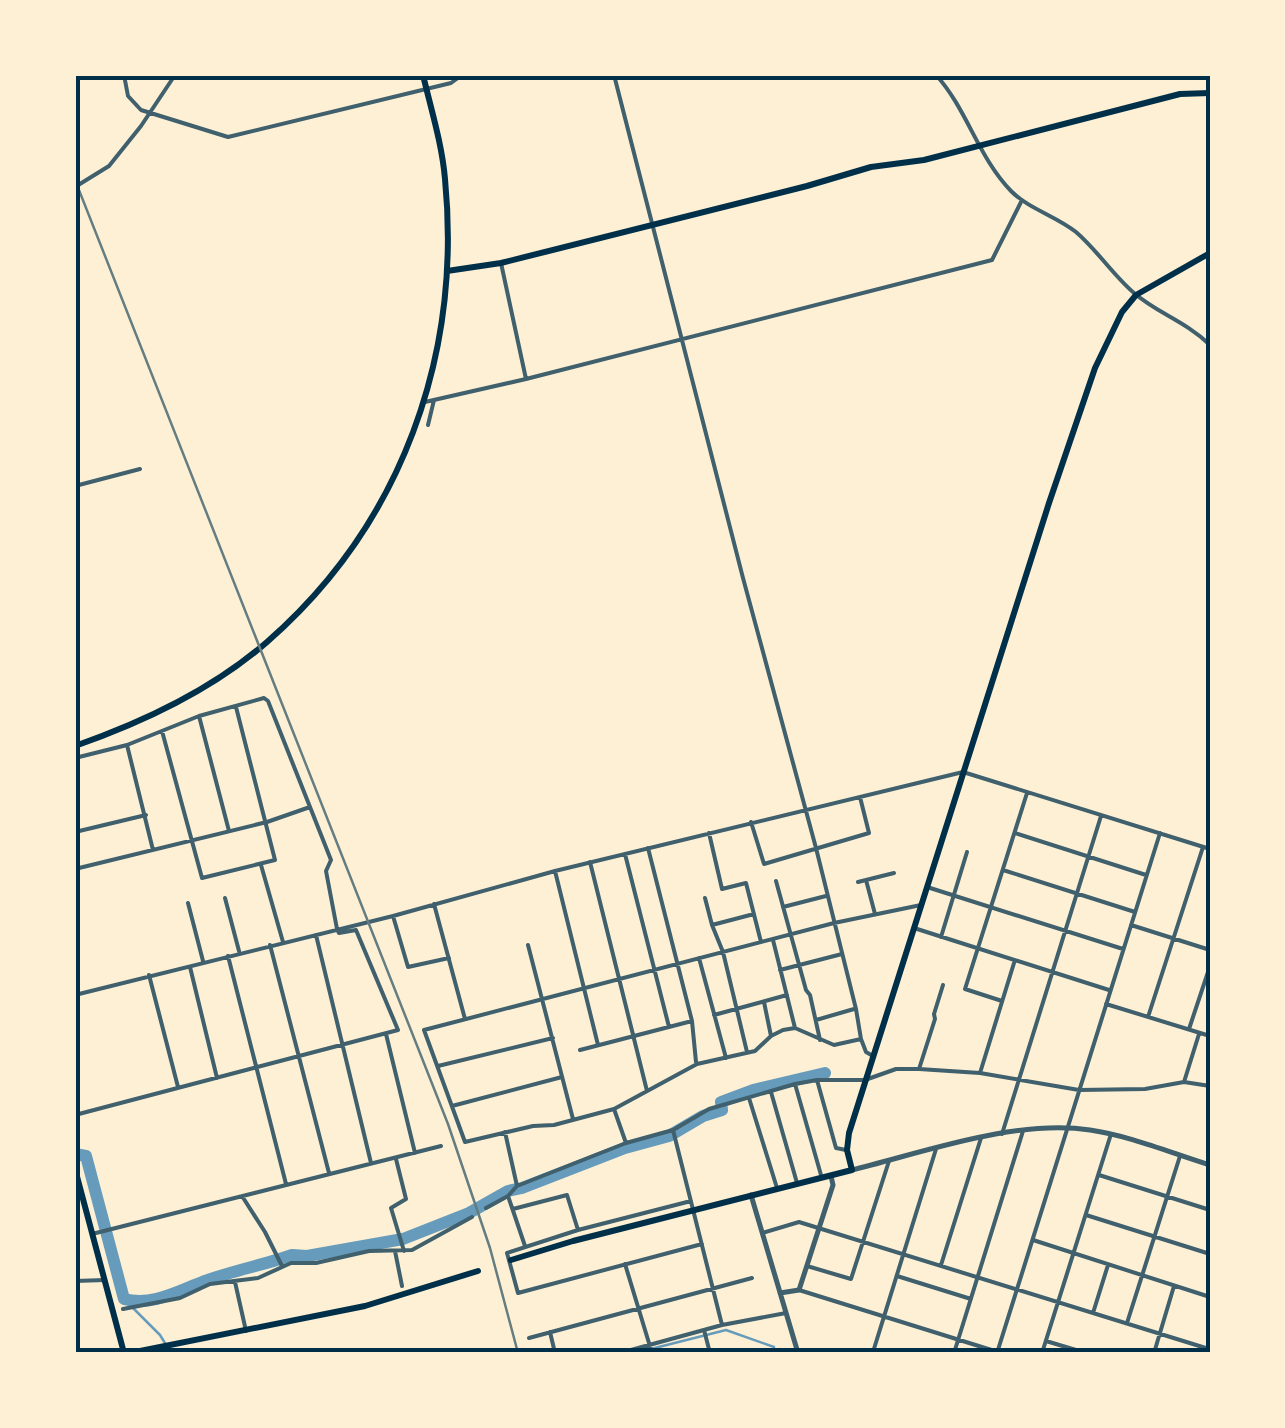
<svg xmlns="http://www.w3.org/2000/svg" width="1285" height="1428" viewBox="0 0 1285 1428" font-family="Merriweather,serif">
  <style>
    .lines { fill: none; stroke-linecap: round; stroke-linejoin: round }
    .stream { stroke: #669bbc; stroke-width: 2.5 }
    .river { stroke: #669bbc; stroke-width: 12 }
    .minor { stroke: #3f606c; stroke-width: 4 }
    .tertiary { stroke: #3f606c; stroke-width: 5 }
    .secondary { stroke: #003049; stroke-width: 6 }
    .trunk { stroke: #003049; stroke-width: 6 }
    .rail { stroke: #657d81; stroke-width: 2.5 }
    .neatline { fill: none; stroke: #003049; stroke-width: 4 }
  </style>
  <rect width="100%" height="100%" fill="#fdf0d5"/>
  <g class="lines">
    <path class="stream" d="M124,1299L160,1335L171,1353
      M635,1353L726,1330L774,1347"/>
    <path class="river" d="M75,1154L86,1156L124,1299C154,1307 181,1289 208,1280C235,1270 264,1265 292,1255L307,1256L403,1239L469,1213L508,1191L522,1188L625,1148L669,1136L703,1116L722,1110L721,1102L753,1090L825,1073"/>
    <path class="minor" d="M124,75L128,96L141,110L228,137L451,83L462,75
      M614,75L743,578L816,848L856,1009L861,1039L866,1052L873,1056
      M936,75C967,109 978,157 1011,191C1029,209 1056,216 1076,232C1097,250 1113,275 1134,293C1157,313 1185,321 1210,345
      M75,187L109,166L141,126L175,75
      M501,263L526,379
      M425,402L526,379L992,260L1022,200
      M428,425L434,400
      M75,486L140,469
      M199,716L229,831
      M162,731L202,878L275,860L236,707
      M127,745L153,850
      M75,758L127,745L199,716L264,698L268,701L310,807
      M751,822L764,864L869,833L860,797
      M75,832L146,815
      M709,833L722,889L746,883L761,942
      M1015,833L1146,875
      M648,848L692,1021L696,1062
      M625,854L669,1027
      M590,862L647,1091
      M261,865L283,942
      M75,869L267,822L310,807L331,860L326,871L337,929L339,933L356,930L398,1030L75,1115
      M1003,870L1135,912
      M555,871L598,1045
      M866,880L875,914
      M776,881L806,990L810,995L820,1040
      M858,882L894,873
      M927,887L1123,949
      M225,898L239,951
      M705,898L712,925L723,952L747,1052
      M188,903L203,961
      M434,904L465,1019
      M783,907L826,896
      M393,916L408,967L449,958
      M712,925L754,914
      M1131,925L1210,950
      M914,928L1109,990
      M316,935L371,1163
      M941,937L967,852
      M773,940L795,1028
      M270,945L329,1173
      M528,945L573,1119
      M228,956L286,1184
      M699,958L726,1058
      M190,967L217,1078
      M780,970L842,954
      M149,975L178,1087
      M75,995L393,916L555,871L963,772L1210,849
      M1002,1001L965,989L1027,793
      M764,1002L771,1036
      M1106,1004L1210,1036
      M714,1015L787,995
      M1148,1017L1203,847
      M816,1020L854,1009
      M1189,1029L1210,966
      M386,1034L415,1153
      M861,1039L834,1045L795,1028L783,1030L771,1036L755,1051L697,1064L614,1109L554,1125L533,1126L465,1142L424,1030L834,923L921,905
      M580,1050L692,1021
      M438,1066L553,1038
      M919,1069L935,1019L934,1014L943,985
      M980,1073L1014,963
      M817,1080L836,1148L846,1150
      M1184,1082L1199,1034
      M795,1084L821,1175
      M771,1092L797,1183
      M749,1098L777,1188
      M452,1106L562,1077
      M614,1109L626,1143
      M673,1130L722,1325
      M505,1132L517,1186
      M1002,1134L1101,816
      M396,1159L406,1199L391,1208L404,1251
      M1099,1175L1210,1210
      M242,1196L265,1232L282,1266
      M508,1196L525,1246
      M691,1201L578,1230L507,1253L518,1293L702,1244
      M486,1208L508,1196L517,1186L626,1143L673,1130L709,1109L795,1084L817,1080H865L896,1069H919L980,1073L1079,1090L1145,1089L1184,1082L1210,1086
      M513,1209L567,1195L578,1230
      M1086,1215L1210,1254
      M762,1233L799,1222L1209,1349
      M92,1234L441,1146
      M1033,1240L1210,1297
      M395,1251L402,1286
      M625,1264L652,1353
      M941,1265L981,1138
      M807,1266L851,1279L889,1161
      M897,1276L971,1299
      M75,1281L105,1280
      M235,1282L246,1331
      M799,1290L998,1352
      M123,1309L180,1298L210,1284L258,1278L291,1263H316L369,1251L412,1250L472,1217
      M1093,1313L1108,1265
      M1127,1323L1180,1156
      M704,1330L710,1353
      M550,1332L555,1353
      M529,1338L752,1278
      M1046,1341L1086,1353
      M620,1353L722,1325L786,1313
      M875,1353L873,1352L936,1149
      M954,1353L1023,1131
      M997,1353L1160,833
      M1042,1353L1111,1134
      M1154,1353L1174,1286"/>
    <path class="tertiary" d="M852,1170C925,1152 1015,1119 1090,1130C1131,1136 1171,1153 1210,1165
      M751,1195L798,1353
      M780,1293L799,1290L833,1185L831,1176"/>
    <path class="secondary" d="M447,271L501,263L807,186L871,167L924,160L1180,94L1210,93
      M511,1260L573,1241L852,1170L847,1150L849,1133L1049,503L1095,368L1122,312L1136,295L1210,253
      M130,1353L365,1306L478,1271"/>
    <path class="trunk" d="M75,746C144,722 212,690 267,642C402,524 462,355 445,179C442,144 431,109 423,75
      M75,1169L124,1353"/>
    <path class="rail" d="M75,180L448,1124L490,1248L518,1353"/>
  </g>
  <rect width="1285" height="1428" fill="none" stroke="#fdf0d5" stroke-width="155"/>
  <rect x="78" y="78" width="1130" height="1272" class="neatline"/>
</svg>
